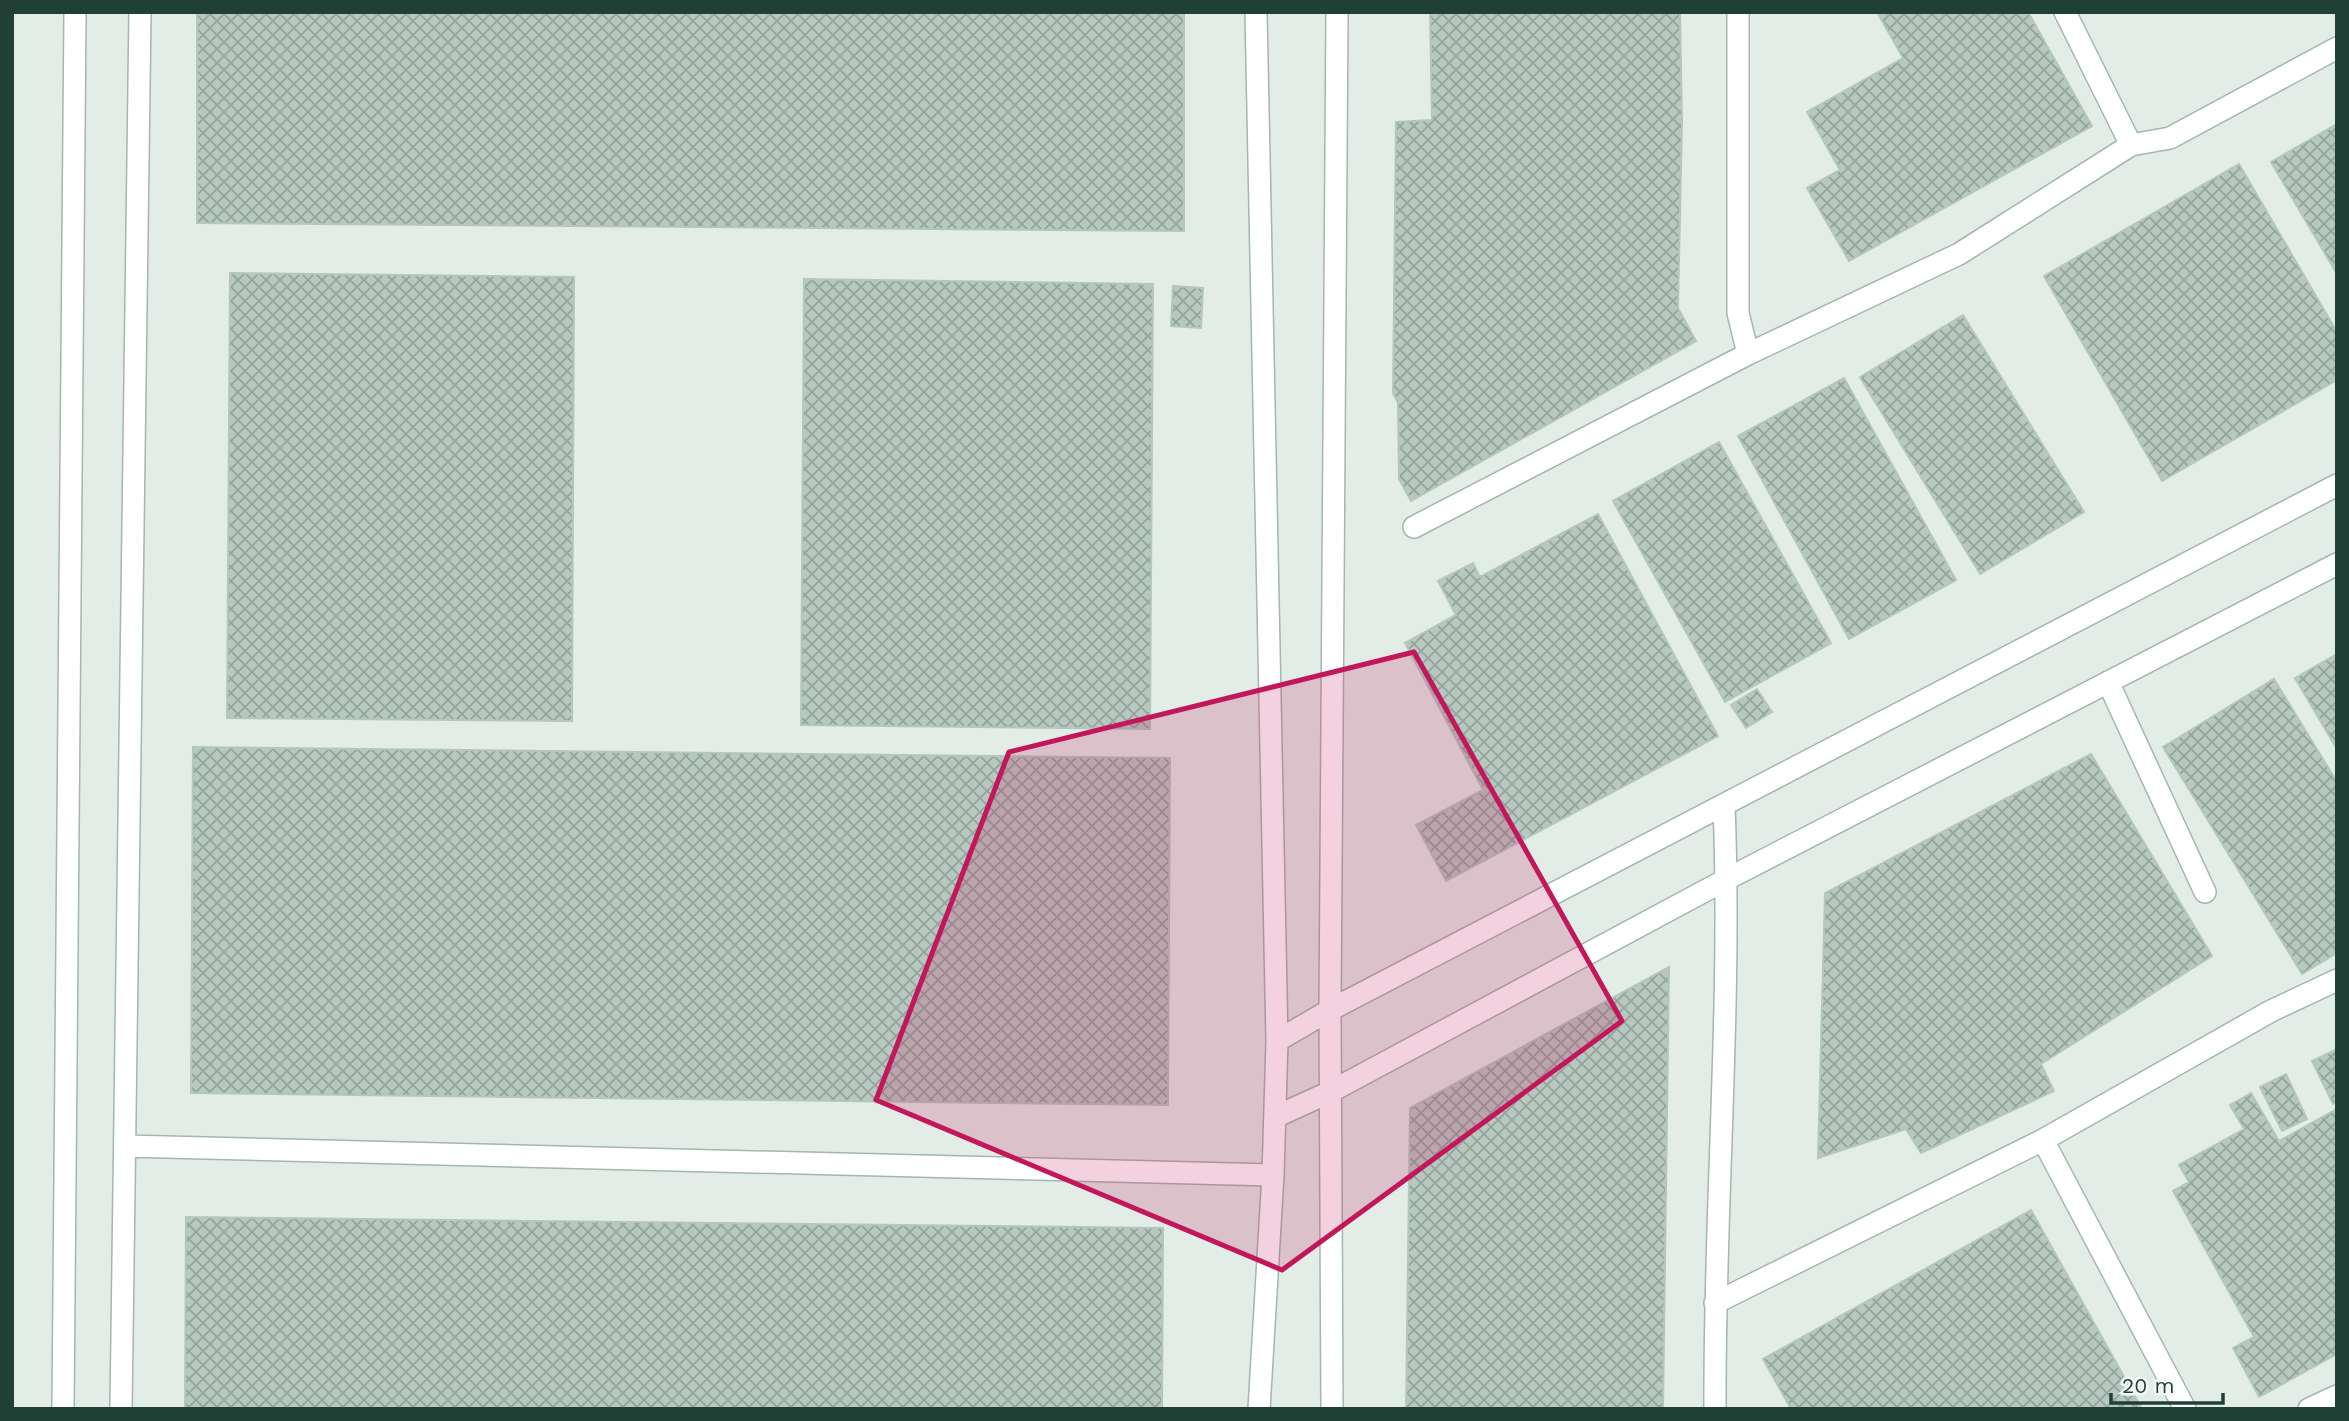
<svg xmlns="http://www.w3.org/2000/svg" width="2349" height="1421" viewBox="0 0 2349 1421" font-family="'Work Sans',sans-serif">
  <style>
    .building { fill: url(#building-cross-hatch); stroke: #b4c7be; stroke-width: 2 }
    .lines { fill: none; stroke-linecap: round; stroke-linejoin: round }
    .street-casing { stroke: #a4b6ae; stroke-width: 24 }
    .street { stroke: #fff; stroke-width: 21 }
    .marked { fill: #c2185b; fill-opacity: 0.2; stroke: #c2185b; stroke-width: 5; stroke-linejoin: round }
  </style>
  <defs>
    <pattern id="building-cross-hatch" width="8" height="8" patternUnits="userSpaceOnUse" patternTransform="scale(1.75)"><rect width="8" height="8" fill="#b7c8c0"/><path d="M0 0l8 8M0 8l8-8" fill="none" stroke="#94a49d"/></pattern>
  </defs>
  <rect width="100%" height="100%" fill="#e2ede7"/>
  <path class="building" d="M197,12H1184V231L197,223Z
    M1430,12H1680L1682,121L1678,308L1696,341L1411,501L1399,479L1398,403L1393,393L1396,122L1432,120Z
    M1877,12H2028L2092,126L1849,261L1807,188L1840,170L1807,112L1903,58Z
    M2337,124V274L2271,162Z
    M2239,164L2337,332V380L2162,481L2044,276Z
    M230,273L574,277L572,721L227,718Z
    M804,279L1153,284L1150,729L801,725Z
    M1173,286L1203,288L1201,328L1171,326Z
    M1963,315L2084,512L1980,574L1860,377Z
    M1844,378L1956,580L1849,639L1738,436Z
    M1719,442L1831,643L1725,702L1613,501Z
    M1598,514L1718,736L1446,881L1416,825L1483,790L1405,643L1456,615L1438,581L1473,563L1480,577Z
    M2337,654V749L2295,678Z
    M2274,679L2337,782V953L2302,974L2163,747Z
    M1757,689L1772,712L1746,728L1731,705Z
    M193,747L1170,758L1168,1105L191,1093Z
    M2091,754L2212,956L2041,1064L2054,1091L1921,1153L1906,1129L1818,1158L1825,893Z
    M1669,967L1663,1409H1406L1410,1108Z
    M2337,1049V1102L2333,1104L2312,1061Z
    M2286,1074L2307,1119L2282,1131L2260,1087Z
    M2251,1093L2279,1141L2337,1109V1354L2259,1397L2233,1348L2254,1337L2173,1191L2189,1182L2179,1165L2244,1129L2230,1105Z
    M2031,1210L2142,1409H1791L1763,1359Z
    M186,1217L1163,1228L1162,1409H185Z"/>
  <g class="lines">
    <defs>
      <path id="street" d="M1256,12L1277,1041L1273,1175L1259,1409
        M1738,12V313L1748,354
        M2065,12L2131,145
        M1414,527L1748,354L1959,254L2131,145L2170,138L2337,48
        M2108,682L2205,892
        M1277,1041L1330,1010L2337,485
        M1275,1117L1330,1092L1727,879L2337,564
        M2043,1140L2185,1409
        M125,1146L1273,1175
        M1715,1303L2043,1140L2271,1011L2337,980
        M63,1409L75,12
        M121,1409L140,12
        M1332,1409L1330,1010L1337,12
        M1715,1409C1714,1208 1732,1006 1724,805
        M2309,1409L2337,1396"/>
    </defs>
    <use href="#street" class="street-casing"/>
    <use href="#street" class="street"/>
  </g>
  <path class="marked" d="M1414,652L1622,1021L1282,1270L876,1100L1009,752Z"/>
  <rect width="2349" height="1421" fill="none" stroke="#214035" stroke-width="28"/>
  <path d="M2111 1393v10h112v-10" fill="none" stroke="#214035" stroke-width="3.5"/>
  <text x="2122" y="1393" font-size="21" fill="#214035" stroke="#f3f9f6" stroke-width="5" paint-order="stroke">20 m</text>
</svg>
